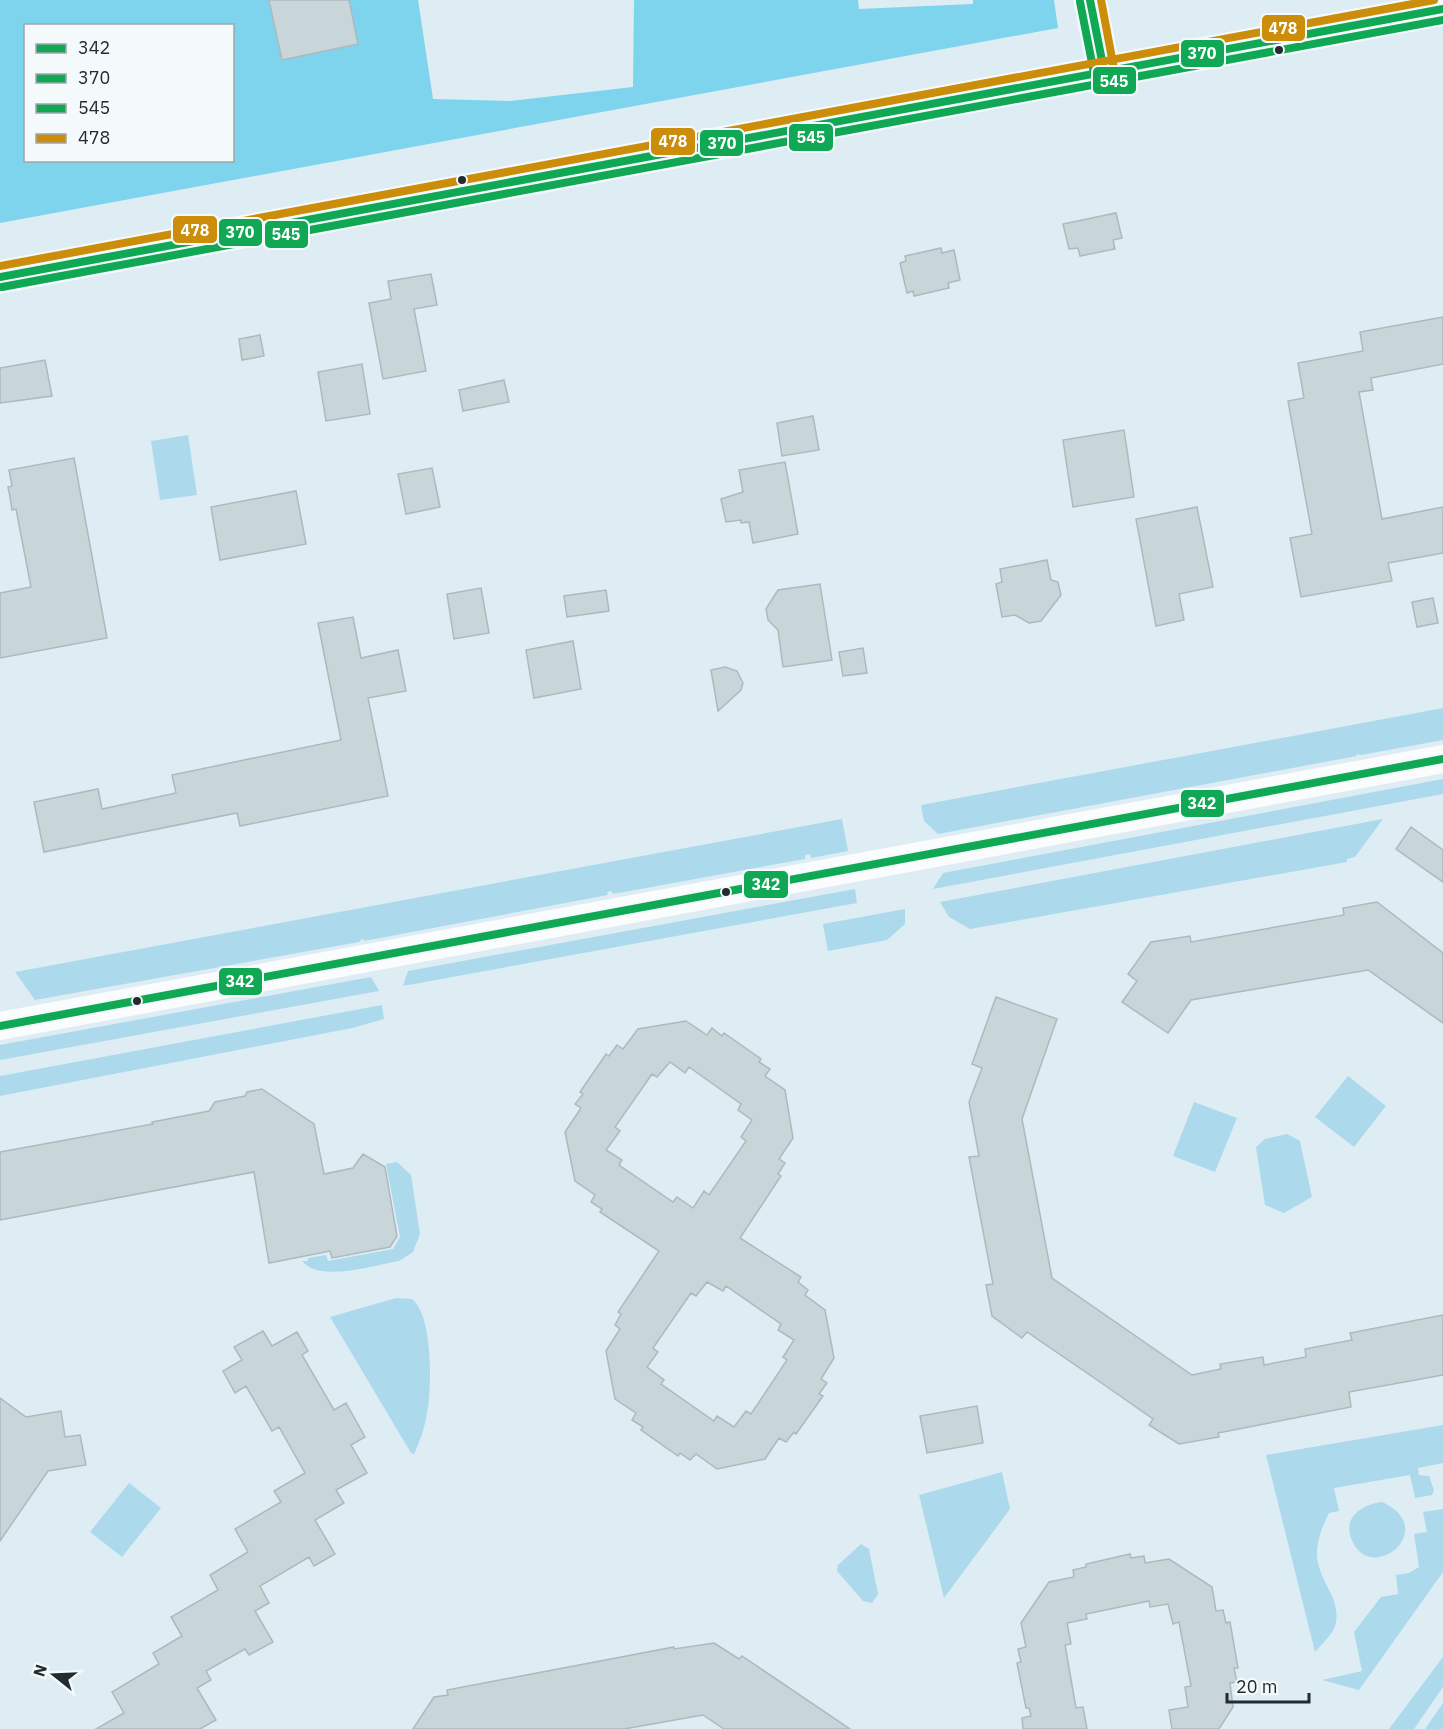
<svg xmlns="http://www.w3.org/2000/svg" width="1443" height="1729" viewBox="0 0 1443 1729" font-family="'IBM Plex Sans',sans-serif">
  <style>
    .green { fill: #acdaec }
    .forest { fill: #7ed3ed; fill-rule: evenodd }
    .building { fill: #c8d5d9; stroke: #adb9be; stroke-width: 1.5; fill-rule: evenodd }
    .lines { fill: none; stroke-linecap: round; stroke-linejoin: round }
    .minor { stroke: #fafcfd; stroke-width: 28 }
    .secondary { stroke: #fafcfd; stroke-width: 33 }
    .bus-1-casing { stroke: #f4fafc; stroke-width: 12 }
    .bus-2-casing { stroke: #f4fafc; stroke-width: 12 }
    .bus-3-casing { stroke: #f4fafc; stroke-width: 12 }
    .bus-4-casing { stroke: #f4fafc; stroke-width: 12 }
    .bus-1 { stroke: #10a855; stroke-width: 8 }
    .bus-2 { stroke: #10a855; stroke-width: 8 }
    .bus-3 { stroke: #10a855; stroke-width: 8 }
    .bus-4 { stroke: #cc8d0a; stroke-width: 8 }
    .bus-dot { fill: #212b30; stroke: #f4fafc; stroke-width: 2 }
    .line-badge { stroke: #f4fafc; stroke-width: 2 }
    .badge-label { font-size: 16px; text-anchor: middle; font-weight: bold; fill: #fff }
  </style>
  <rect width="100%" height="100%" fill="#ddedf3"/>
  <path class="green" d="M188,435L197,495L160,500L151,441Z
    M1443,708V740L1361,755L1356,754L1357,756L938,834L924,821L921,805Z
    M1443,779V794L933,889L943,873Z
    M842,819L848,851L811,858L810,854L805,855V859L613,894L611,891L607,892L608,895L364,941L363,938L359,942L35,1000L15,972Z
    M1383,819L1355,857L1347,859V862L970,929L949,917L940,902Z
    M855,889L857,903L403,986L408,971Z
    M905,909V924L887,940L828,951L823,924Z
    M371,977L379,991L0,1060V1045Z
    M382,1005L384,1019L352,1028L0,1096V1076Z
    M1348,1076L1386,1106L1354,1147L1315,1117Z
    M1194,1102L1237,1118L1215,1172L1173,1156Z
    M1287,1134L1300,1141L1312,1197L1284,1213L1265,1205L1256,1147L1265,1139Z
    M397,1162L411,1175L420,1234L413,1252L399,1261C375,1265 319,1283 302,1261H308V1258L326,1255L328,1261L393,1249L400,1237L386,1164Z
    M396,1298L412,1299C433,1315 432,1388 427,1413C425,1427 420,1441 414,1454L411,1453L330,1317Z
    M1443,1425V1463L1418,1468L1419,1475L1429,1476L1434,1490L1432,1495L1415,1498L1410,1475L1334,1488L1339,1511L1329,1513C1322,1527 1314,1547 1318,1563C1323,1586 1342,1601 1335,1626C1332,1635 1321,1645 1315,1652L1266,1455Z
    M1002,1472L1010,1509L944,1598L919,1495Z
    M129,1483L161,1508L122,1557L90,1532Z
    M1382,1502C1442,1529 1369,1588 1351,1538C1343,1516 1364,1504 1382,1502Z
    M1443,1509V1572L1359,1690L1322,1680L1362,1671L1354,1632L1381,1597L1398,1594L1396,1575L1409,1573L1419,1567L1414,1534L1427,1532L1423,1512Z
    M861,1544L869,1549L878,1594L872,1603L863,1601L837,1571L838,1565Z
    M1443,1657V1687L1414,1729H1389Z
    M1443,1703V1729H1425Z"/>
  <path class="forest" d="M0,0H418L433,99L510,101L633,87L634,0H858L859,9L973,4V0H1054L1058,28L0,223ZM26,26H232V160H26Z"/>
  <path class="building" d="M269,0H349L358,44L282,60Z
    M1116,213L1122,238L1113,240L1115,249L1080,256L1078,248L1069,249L1063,224Z
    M941,248L942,253L954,250L960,280L948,283L949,288L914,296L913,291L907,293L900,263L906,261L905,256Z
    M431,274L437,305L414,309L426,371L383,379L369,303L391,299L388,281Z
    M1443,317V364L1371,378L1373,390L1359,392L1382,519L1443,507V553L1388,563L1392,581L1301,597L1290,538L1312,534L1288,401L1304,398L1298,363L1363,351L1360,332Z
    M260,335L264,356L242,360L239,339Z
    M45,360L52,396L0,403V368Z
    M362,364L370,414L326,421L318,372Z
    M504,380L509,402L463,411L459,390Z
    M813,416L819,450L782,456L777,423Z
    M1124,430L1134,497L1073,507L1063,440Z
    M74,458L107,638L0,658V593L31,587L16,509L12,510L10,497L8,487L12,486L9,470Z
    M785,462L798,534L753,543L749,522L741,523V520L726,522L721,499L743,492L739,470Z
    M432,468L440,507L406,514L398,474Z
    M296,491L306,544L220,560L211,507Z
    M1197,507L1213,587L1179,594L1184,620L1156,626L1136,519Z
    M1047,560L1051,580L1058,582L1061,595L1041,621L1029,623L1015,615L1002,617L996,584L1002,582L1000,569Z
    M820,584L832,660L783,667L778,630L768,620L766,609L778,590Z
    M481,588L489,633L454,639L447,594Z
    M606,590L609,611L567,617L564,596Z
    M1433,598L1438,623L1417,627L1412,602Z
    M353,617L361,658L398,650L406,691L368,698L388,796L240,826L237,813L44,852L34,802L98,789L102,809L176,793L172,775L341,740L318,623Z
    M573,641L581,689L534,698L526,650Z
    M863,648L867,673L843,676L839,652Z
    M725,667L737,671L743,683L741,690L718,711L711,670Z
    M1411,827L1443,850V882L1396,849Z
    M1377,902L1443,953V1023L1368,970L1191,1000L1168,1033L1122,1002L1137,981L1128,974L1151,942L1190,936L1191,942L1344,915L1343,908Z
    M996,997L1057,1019L1022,1119L1052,1278L1192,1375L1221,1369L1220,1364L1263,1357L1264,1365L1306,1357L1305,1349L1352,1340L1350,1333L1443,1315V1375L1349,1392L1351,1407L1218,1433L1219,1437L1179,1444L1149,1425L1153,1419L1103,1384L1027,1332L1022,1338L992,1316L986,1285L993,1284L969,1157L979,1156L969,1102L982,1068L972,1064Z
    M686,1021L707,1035L712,1028L722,1036L724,1033L761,1059L759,1062L770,1069L765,1076L785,1090L793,1138L779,1159L785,1163L778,1174L781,1176L740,1238L801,1277L798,1282L808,1290L805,1295L825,1310L834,1358L821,1379L827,1383L819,1394L823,1396L796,1434L794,1432L786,1442L779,1438L765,1459L717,1469L696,1454L690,1460L680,1453L678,1456L641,1430L643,1427L632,1420L636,1413L615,1399L606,1351L620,1329L615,1325L621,1314L618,1312L659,1251L600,1212L602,1209L591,1202L595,1195L575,1181L565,1132L581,1108L575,1104L583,1094L580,1092L606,1054L609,1056L617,1045L623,1049L638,1029ZM670,1062L685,1073L689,1067L741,1104L738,1110L752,1120L741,1137L746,1141L709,1195L704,1191L693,1208L677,1197L673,1202L619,1165L622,1160L606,1150L620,1131L615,1127L652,1074L657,1077ZM707,1282L723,1291L726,1286L781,1324L778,1330L794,1340L783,1357L787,1360L751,1414L746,1411L734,1427L717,1416L714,1421L661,1384L664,1380L647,1367L658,1352L653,1348L691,1293L696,1296Z
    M262,1089L314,1124L324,1174L353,1168L363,1154L385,1167L397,1236L390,1247L332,1258L330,1251L269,1263L254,1172L0,1220V1152L153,1124L152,1122L209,1111L215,1102L245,1096L247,1092Z
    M263,1331L272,1346L297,1332L308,1351L302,1355L334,1410L346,1403L365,1437L351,1445L367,1473L336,1490L344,1503L315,1520L335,1554L314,1566L309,1557L260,1586L269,1603L255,1611L273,1642L249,1655L245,1649L206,1671L211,1680L197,1688L216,1720L200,1729H96L124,1713L112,1692L159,1664L153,1653L182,1636L171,1617L218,1590L210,1575L248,1552L235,1529L281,1502L274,1491L305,1473L279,1427L272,1431L246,1386L235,1393L223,1371L242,1360L234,1347Z
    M0,1398L26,1417L61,1411L65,1437L80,1435L86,1465L48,1471L0,1541Z
    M977,1406L983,1443L927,1453L920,1416Z
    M1130,1554L1131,1558L1144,1556L1145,1563L1169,1559L1212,1587L1216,1611L1223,1610L1226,1623L1230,1622L1238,1668H1234L1237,1682L1230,1683L1233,1707L1219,1729H1172L1169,1710L1188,1707L1185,1687L1191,1686L1179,1622L1173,1624L1168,1604L1150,1607L1149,1601L1086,1614L1087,1619L1067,1623L1071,1644L1065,1645L1076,1708L1083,1707L1087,1729H1023L1022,1718L1031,1716L1029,1708H1026L1017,1663L1021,1662L1018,1649L1026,1647L1021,1623L1049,1582L1074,1577L1073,1570L1086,1567V1564Z
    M714,1643L739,1659L742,1656L850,1729H724L703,1715L624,1729H413L434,1697L448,1695L447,1690L674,1647V1649Z"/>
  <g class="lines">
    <path class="minor" d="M0,1026L1443,759"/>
    <path class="secondary" d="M1090,0L1104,71
      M0,277L1443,9"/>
    <defs>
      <path id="bus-1" d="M0,1026L1443,759"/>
      <path id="bus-2" d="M1090,0L1104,71
        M0,277L1443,9"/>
      <path id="bus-3" d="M1080,2L1094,73
        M2,287L1443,20"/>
      <path id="bus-4" d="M1101,0L1114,69
        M0,266L1434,0"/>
    </defs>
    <use href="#bus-1" class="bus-1-casing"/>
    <use href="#bus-2" class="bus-2-casing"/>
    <use href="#bus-3" class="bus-3-casing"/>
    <use href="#bus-4" class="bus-4-casing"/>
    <use href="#bus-1" class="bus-1"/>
    <use href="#bus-2" class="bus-2"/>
    <use href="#bus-3" class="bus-3"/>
    <use href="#bus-4" class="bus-4"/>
  </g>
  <g class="bus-dot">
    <circle cx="1279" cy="50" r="5"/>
    <circle cx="462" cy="180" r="5"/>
    <circle cx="726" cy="892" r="5"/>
    <circle cx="137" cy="1001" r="5"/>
  </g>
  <g class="line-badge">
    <rect x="1261" y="14" width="45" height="28" rx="6" fill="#cc8d0a"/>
    <rect x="1180" y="39" width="45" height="29" rx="6" fill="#10a855"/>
    <rect x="1092" y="66" width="45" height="29" rx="6" fill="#10a855"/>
    <rect x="788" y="123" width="46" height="29" rx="6" fill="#10a855"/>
    <rect x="650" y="127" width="46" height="29" rx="6" fill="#cc8d0a"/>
    <rect x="699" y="129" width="45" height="28" rx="6" fill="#10a855"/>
    <rect x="172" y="215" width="46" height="29" rx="6" fill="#cc8d0a"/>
    <rect x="218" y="218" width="45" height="29" rx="6" fill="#10a855"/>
    <rect x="264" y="220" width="45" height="29" rx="6" fill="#10a855"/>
    <rect x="1180" y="789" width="45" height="29" rx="6" fill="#10a855"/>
    <rect x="743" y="870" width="46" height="29" rx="6" fill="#10a855"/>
    <rect x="218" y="967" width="45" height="29" rx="6" fill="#10a855"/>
  </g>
  <g class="badge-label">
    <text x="1283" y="34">478</text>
    <text x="1202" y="59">370</text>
    <text x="1114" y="87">545</text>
    <text x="811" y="143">545</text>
    <text x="673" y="147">478</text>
    <text x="722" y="149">370</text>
    <text x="195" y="236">478</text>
    <text x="240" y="238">370</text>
    <text x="286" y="240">545</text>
    <text x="1202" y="809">342</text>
    <text x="766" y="890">342</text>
    <text x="240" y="987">342</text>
  </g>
  <rect x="24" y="24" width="210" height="138" fill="#f4fafc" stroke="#a0a7aa" stroke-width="1.5"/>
  <rect x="36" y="44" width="30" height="9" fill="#10a855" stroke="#a0a7aa" stroke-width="1.5"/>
  <text x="78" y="54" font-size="18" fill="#212b30">342</text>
  <rect x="36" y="74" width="30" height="9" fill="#10a855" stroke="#a0a7aa" stroke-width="1.5"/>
  <text x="78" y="84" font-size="18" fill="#212b30">370</text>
  <rect x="36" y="104" width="30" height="9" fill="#10a855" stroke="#a0a7aa" stroke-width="1.5"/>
  <text x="78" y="114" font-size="18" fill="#212b30">545</text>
  <rect x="36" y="134" width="30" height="9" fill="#cc8d0a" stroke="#a0a7aa" stroke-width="1.5"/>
  <text x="78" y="144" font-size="18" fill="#212b30">478</text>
  <g transform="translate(54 1675) rotate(288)" stroke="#f4fafc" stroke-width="4.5" paint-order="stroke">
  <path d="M0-4.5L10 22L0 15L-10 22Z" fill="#212b30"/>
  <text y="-9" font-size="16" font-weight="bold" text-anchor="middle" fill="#212b30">N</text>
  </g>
  <path d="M1227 1693v9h82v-9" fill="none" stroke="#212b30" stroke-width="3"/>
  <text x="1236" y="1693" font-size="18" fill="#212b30" stroke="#f4fafc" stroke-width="4.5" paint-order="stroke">20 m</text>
</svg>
